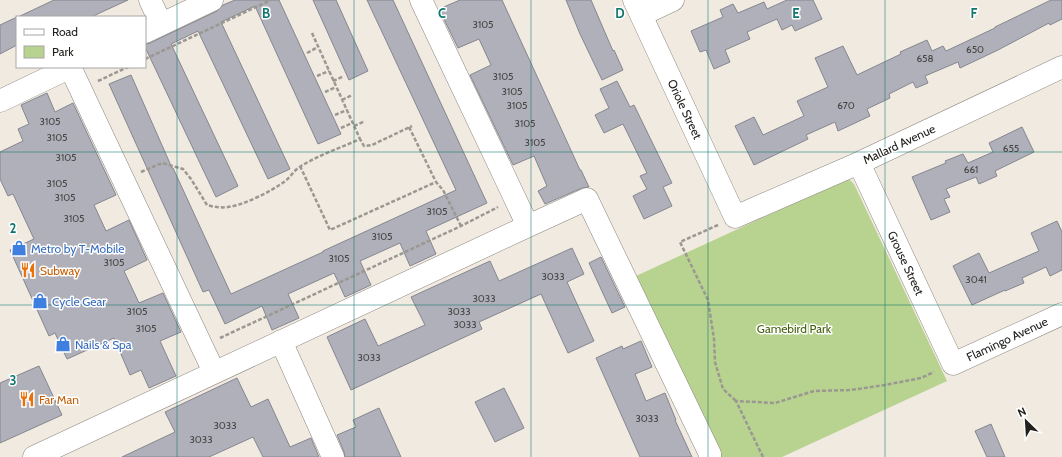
<svg xmlns="http://www.w3.org/2000/svg" width="1062" height="457" viewBox="0 0 1062 457" font-family="Cabin,sans-serif">
  <style>
    .green { fill: #b7d38f }
    .building { fill: #afb0b9; stroke: #85868f }
    .lines { fill: none; stroke-linecap: round; stroke-linejoin: round }
    .minor-casing { stroke: #8c867f; stroke-width: 23 }
    .path { stroke: #9b9791; stroke-width: 2.5; stroke-dasharray: 4 2; stroke-linecap: butt }
    .minor { stroke: #fff; stroke-width: 22 }
    .grid { fill: none; stroke: #0f766e; stroke-width: 1; stroke-opacity: 0.55 }
    .labels { text-anchor: middle; dominant-baseline: central; stroke-width: 3; stroke-linejoin: round; paint-order: stroke }
    .number-label { font-size: 10px; fill: #464545 }
    .street-label { font-size: 12px; fill: #23211e; stroke: #fff }
    .shop-label { font-size: 12px; fill: #366cbe; stroke: #fff; text-anchor: start }
    .food-label { font-size: 12px; fill: #c56008; stroke: #fff; text-anchor: start }
    .park-label { font-size: 12px; fill: #45600c; stroke: #fff }
    .grid-label { font-size: 13px; text-anchor: middle; font-weight: bold; fill: #0f766e; stroke: #fff; stroke-width: 3; stroke-linejoin: round; paint-order: stroke }
  </style>
  <rect width="100%" height="100%" fill="#f0eae1"/>
  <path class="green" d="M844,180H850L854,184L947,381L782,457H718L636,276Z"/>
  <path class="building" d="M54,0H128L91,17H18Z
    M235,0H279L341,134L318,144L255,6L221,22L290,169L268,179L198,31L171,44L238,186L216,197L145,47V44L150,43L217,11L223,5Z
    M313,0H336L368,71L349,80Z
    M367,0H393L487,203L426,231L436,254L410,266L400,243L360,261L371,285L345,297L334,273L288,294L299,318L272,330L262,306L225,324L209,290L203,292L109,84L131,75L172,168H173L231,294L323,252V251L456,190Z
    M460,0H502L580,170H581L589,187L582,188L545,204L538,191L547,186L534,156L513,165L470,75L491,65L479,39L458,48L439,9Z
    M566,0H591L613,51L614,50L623,70L602,80L580,34Z
    M787,0H813L822,19L795,31L792,25L782,30L777,19L747,32L750,39L725,50L730,62L714,69L706,50L700,52L691,31L723,17L720,10L733,4L738,13L764,2L767,9Z
    M1051,0H1062V19L1050,25L1049,23L998,50L960,68L958,62L925,76L928,83L916,88L913,82L889,94L890,98L867,109L870,116L838,131L835,122L806,135L808,139L754,165L735,126L754,117L763,135L804,116L797,101L828,87L815,58L843,46L857,75L901,54L900,52L927,40L932,51L943,46L946,51L995,28V27Z
    M17,17V45L0,54V25Z
    M617,81L630,107L634,105L672,183L663,187L672,206L644,219L633,196L647,189L640,176L647,173L623,124L604,133L595,115L609,108L600,89Z
    M47,93L55,112L73,103L116,195L94,205L106,231L129,220L147,260L124,271L139,303L163,293L181,332L160,341L176,376L149,388L141,370L130,375L114,338L67,359L55,333L49,336L10,250L34,239L13,194L8,196L0,179V152L23,141L18,129L29,124L21,105Z
    M1022,127L1034,152L995,171L997,176L979,184L976,177L946,189L950,197L944,199L950,212L931,220L912,177L946,163L945,161L963,154L968,163L993,152L989,143Z
    M1057,221L1062,232V270L1050,276L1046,267L1022,278L1024,283L1005,291V290L972,305L953,266L979,253L989,273L1039,251L1031,233Z
    M572,248L584,274L567,282L594,341L568,353L541,294L479,322L482,329L351,390L327,337L365,319L378,346L425,325L411,297L490,261L499,281Z
    M601,257L625,307L612,313L589,263Z
    M641,341L652,367L635,374L646,401L665,393L676,420H675L692,457H640L596,358L622,346L623,349Z
    M39,366L62,415L0,443V383Z
    M237,378L251,407L268,399L290,447L311,438L319,457H263L253,437L209,457H122L175,432L165,412Z
    M504,388L524,428L495,442L475,402Z
    M379,408L401,457H345L344,452L337,435L356,427L353,420Z
    M991,424L1005,457H987L975,431Z"/>
  <g class="lines">
    <defs>
      <path id="minor" d="M150,0L161,24
        M634,0L735,217L859,163L1062,67
        M641,15L673,0
        M145,32L212,0
        M70,67L214,372
        M0,101L71,67
        M859,163L953,364L1062,314
        M528,226L587,199L710,454V457
        M281,341L333,457
        M34,457L528,226L421,0"/>
    </defs>
    <use href="#minor" class="minor-casing"/>
    <path class="path" d="M312,33L360,139
      M307,53L318,47
      M145,59L271,0
      M317,76L329,71
      M98,81L128,67
      M333,81L344,76
      M325,92L336,87
      M342,100L352,95
      M335,115L347,110
      M354,126L365,121
      M409,127L436,182
      M341,128L352,123
      M300,166L330,230L436,182L443,190L461,226
      M141,172L162,163L183,169L191,179L207,205C214,207 221,208 228,207C244,205 270,192 284,182C290,178 294,170 301,166C319,155 340,148 360,139L364,146L372,145L412,126
      M718,225L680,242L708,300L714,339L715,362L723,389L736,401
      M220,338L461,226L498,207
      M763,457L736,401L775,403L814,391L851,390L885,385L921,378L934,372"/>
    <use href="#minor" class="minor"/>
  </g>
  <path class="grid" d="M177,0V457M354,0V457M531,0V457M708,0V457M885,0V457M0,152H1062M0,305H1062"/>
  <defs>
    <symbol id="shop-bare" viewBox="-9 -9 18 18"><path d="M-5-2.5h2.3a2.7 3.5 0 0 1 5.4 0H5L5.5 6h-11ZM-1.5-2.5h3a1.5 2.3 0 0 0-3 0Z" fill="#3f7fe0" stroke="#fff" stroke-width="2.5" paint-order="stroke"/></symbol>
    <symbol id="restaurant-bare" viewBox="-9 -9 18 18"><path d="M-5-6h1v4h1v-4h1v4h1v-4h1v5L-1.5 .5V6h-2V.5L-5-1ZM5-6V6H3V1.5H1.5Q1.5-4 5-6Z" fill="#e8710a" stroke="#fff" stroke-width="2.5" paint-order="stroke"/></symbol>
  </defs>
  <g fill-rule="evenodd">
    <use href="#shop-bare" x="8" y="237" width="22" height="22"/>
    <use href="#restaurant-bare" x="17" y="259" width="22" height="22"/>
    <use href="#shop-bare" x="29" y="290" width="22" height="22"/>
    <use href="#shop-bare" x="52" y="333" width="22" height="22"/>
    <use href="#restaurant-bare" x="16" y="388" width="22" height="22"/>
  </g>
  <g class="labels">
    <g class="number-label">
      <text x="483" y="24">3105</text>
      <text x="975" y="49">650</text>
      <text x="925" y="58">658</text>
      <text x="503" y="76">3105</text>
      <text x="512" y="91">3105</text>
      <text x="517" y="105">3105</text>
      <text x="846" y="105">670</text>
      <text x="50" y="121">3105</text>
      <text x="525" y="123">3105</text>
      <text x="57" y="137">3105</text>
      <text x="535" y="142">3105</text>
      <text x="1011" y="148">655</text>
      <text x="66" y="157">3105</text>
      <text x="971" y="169">661</text>
      <text x="57" y="183">3105</text>
      <text x="65" y="197">3105</text>
      <text x="437" y="211">3105</text>
      <text x="74" y="218">3105</text>
      <text x="382" y="236">3105</text>
      <text x="339" y="258">3105</text>
      <text x="114" y="262">3105</text>
      <text x="553" y="276">3033</text>
      <text x="976" y="279">3041</text>
      <text x="484" y="298">3033</text>
      <text x="137" y="311">3105</text>
      <text x="459" y="311">3033</text>
      <text x="465" y="324">3033</text>
      <text x="146" y="328">3105</text>
      <text x="369" y="357">3033</text>
      <text x="647" y="418">3033</text>
      <text x="225" y="425">3033</text>
      <text x="201" y="439">3033</text>
    </g>
    <g class="street-label">
      <text transform="translate(685 109) rotate(65)">Oriole Street</text>
      <text transform="translate(899 144) rotate(-25)">Mallard Avenue</text>
      <text transform="translate(906 263) rotate(65)">Grouse Street</text>
      <text transform="translate(1007 339) rotate(-25)">Flamingo Avenue</text>
    </g>
    <g class="shop-label">
      <text x="31" y="248">Metro by T-Mobile</text>
      <text x="52" y="301">Cycle Gear</text>
      <text x="75" y="344">Nails &amp; Spa</text>
    </g>
    <g class="food-label">
      <text x="40" y="270">Subway</text>
      <text x="39" y="399">Far Man</text>
    </g>
    <g class="park-label">
      <text x="794" y="328">Gamebird Park</text>
    </g>
  </g>
  <g class="grid-label">
    <text x="266" y="18">B</text>
    <text x="442" y="18">C</text>
    <text x="620" y="18">D</text>
    <text x="796" y="18">E</text>
    <text x="974" y="18">F</text>
    <text x="13" y="233">2</text>
    <text x="13" y="385">3</text>
  </g>
  <rect x="16" y="16" width="130" height="52" fill="#ffffff" stroke="#a7a6a5"/>
  <rect x="24" y="29" width="20" height="6" fill="#ffffff" stroke="#a7a6a5"/>
  <text x="52" y="36" font-size="12" fill="#23211e">Road</text>
  <rect x="24" y="46" width="20" height="12" fill="#b7d38f" stroke="#a7a6a5"/>
  <text x="52" y="56" font-size="12" fill="#23211e">Park</text>
  <g transform="translate(1026 421) rotate(335)" stroke="#ffffff" stroke-width="3" paint-order="stroke">
  <path d="M0-3L7 15L0 10L-7 15Z" fill="#23211e"/>
  <text y="-6" font-size="11" font-weight="bold" text-anchor="middle" fill="#23211e">N</text>
  </g>
</svg>
